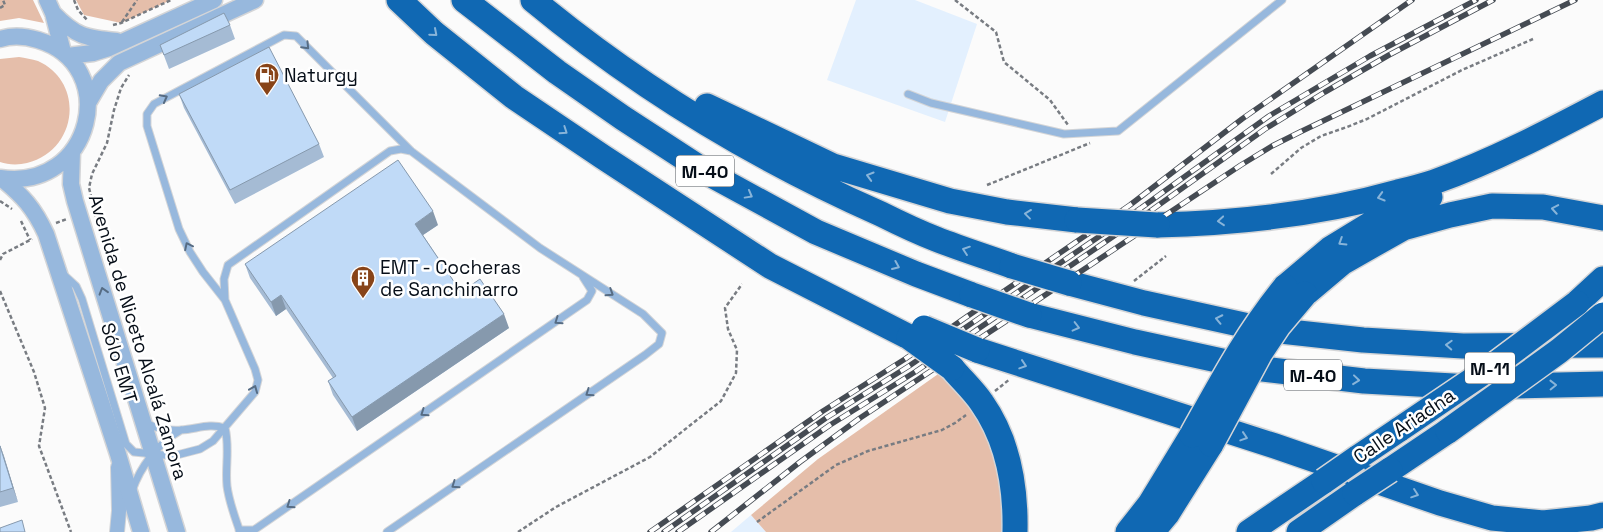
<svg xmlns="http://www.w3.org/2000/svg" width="1603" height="532" viewBox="0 0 1603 532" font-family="'Space Grotesk',sans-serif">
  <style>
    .built { fill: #e3f0fe }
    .green { fill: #e5beaa }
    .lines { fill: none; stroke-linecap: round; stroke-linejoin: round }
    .service-casing { stroke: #d4d5d7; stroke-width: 9 }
    .minor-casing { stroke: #d4d5d7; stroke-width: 16 }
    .tertiary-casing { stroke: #d4d5d7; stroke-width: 19 }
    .motorway-casing { stroke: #d4d5d7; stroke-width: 28 }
    .path { stroke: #787c82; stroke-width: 2.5; stroke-dasharray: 4 2.5; stroke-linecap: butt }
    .service { stroke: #97b8dd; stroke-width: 7 }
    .minor { stroke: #97b8dd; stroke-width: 14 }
    .tertiary { stroke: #97b8dd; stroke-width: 16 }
    .motorway { stroke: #1068b3; stroke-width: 25 }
    .rail-casing { stroke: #454b53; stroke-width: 5.5 }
    .rail { stroke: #fff; stroke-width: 4; stroke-dasharray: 11; stroke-linecap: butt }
    .motorway-bridge-casing { stroke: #d4d5d7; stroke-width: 28; stroke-linecap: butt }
    .motorway-bridge { stroke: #1068b3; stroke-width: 25 }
    .wall { fill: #a5bbd4 }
    .shaded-wall { fill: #8699ad }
    .building { fill: #c0daf7; stroke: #8699ad }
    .oneway { stroke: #88b4d9 }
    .oneway2 { stroke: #566c84 }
    .labels { text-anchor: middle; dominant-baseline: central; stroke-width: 5; stroke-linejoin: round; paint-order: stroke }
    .shield { fill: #fff; stroke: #51565d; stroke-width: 1 }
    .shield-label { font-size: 18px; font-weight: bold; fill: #060e18 }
    .poi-label { font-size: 19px; fill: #060e18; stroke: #fff; text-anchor: start }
    .street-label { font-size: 19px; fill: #060e18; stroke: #fff }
  </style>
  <rect width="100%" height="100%" fill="#fbfbfb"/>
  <path class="built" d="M856,0H915L977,24L945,122L827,80Z
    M751,515L766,532H731Z"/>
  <path class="green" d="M0,0H33L44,23L19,18L0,21Z
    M76,0H171L121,23L84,15Z
    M19,57C25,58 32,59 38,61C86,83 77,151 27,163C19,165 8,165 0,162V59Z
    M941,372L977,415L995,453L1004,498V532H766L751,515L818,459Z"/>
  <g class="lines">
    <defs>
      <path id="service" d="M908,94L931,103L1064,134L1118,131L1282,0
        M63,274L76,286L82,299L126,444L134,452L173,456L200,449L213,441L255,392L258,380L255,369L225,300L203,272L190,252L179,229L147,126V114L154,104L284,35L296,36L411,151L540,248L643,314L662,333L659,344L645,355L387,532
        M225,300L224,279L228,265L390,151L401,149L411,151
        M145,423C156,428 169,431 181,430C197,429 209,423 225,428
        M225,428C230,447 225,467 227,486C229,502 235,517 240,532
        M132,491C140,467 158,443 181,430
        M239,530H254L587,300L592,291L583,277"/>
      <path id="minor" d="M117,532L119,511L118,467"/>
      <path id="tertiary" d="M47,0L53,13L63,52
        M53,13C76,37 86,38 117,41
        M0,39C13,35 25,36 38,40C122,65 93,192 0,178
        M67,56L93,53L109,48L214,0
        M88,103L101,81L119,63L255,0
        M72,152L71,184L75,201L177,532
        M1,178C23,196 34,208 46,234L118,454L141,532"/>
      <path id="motorway" d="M399,0L434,33L514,97L603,157L770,266L909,337
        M464,0L557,72L623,118L706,172L816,232L916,274L972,295
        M533,0C638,87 757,159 881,214C899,223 918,232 936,239C961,249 987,257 1012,266
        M707,106L833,166L950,201L1007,212L1077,220
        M1157,225C1238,223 1320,214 1398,192C1410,189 1422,186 1434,182C1493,161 1548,132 1603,103
        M1069,283L1144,303L1262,329L1363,340L1463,346L1603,345
        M1285,287L1330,249L1379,219L1430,197
        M1305,294L1343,262L1403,228L1450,215L1492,206L1543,207L1603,218
        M1577,303L1603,279
        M1029,315L1135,342L1254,368L1364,381L1471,387L1603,384
        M977,350L1275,446L1440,503L1492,518L1543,523L1591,518L1603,515
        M952,368C962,380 974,391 982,403C1008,440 1016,488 1015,532
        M1357,458L1400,429
        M1390,470L1448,431
        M1128,532L1150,504L1192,435
        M1152,532L1167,514L1211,444
        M1249,532L1324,481
        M1299,532L1355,493"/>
    </defs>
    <use href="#service" class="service-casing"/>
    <use href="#minor" class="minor-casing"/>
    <use href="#tertiary" class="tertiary-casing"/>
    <use href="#motorway" class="motorway-casing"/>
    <path class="path" d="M74,0L78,10L88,21
      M955,0L996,32L1004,62L1050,100L1068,125
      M0,8L5,5L3,0
      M122,22L137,0
      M113,25L121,23L171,0
      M1271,174L1301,148L1321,136L1347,127L1367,119L1462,70L1533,39
      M987,185L1090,143
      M0,201L12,209
      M94,216L96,215L89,188L92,174L107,143L114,110L121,88L129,75
      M21,221L30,240
      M56,223L67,219
      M0,260L3,254L32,239
      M1134,281L1166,256
      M0,291L34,372L45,408L39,446L71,532
      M995,391L1010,379
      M757,522L836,465L868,451L942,430L955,423L966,415
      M518,532L556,507L650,457L721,401L736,373L737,350L728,329L725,308L742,284"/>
    <use href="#service" class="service"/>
    <use href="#minor" class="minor"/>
    <use href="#tertiary" class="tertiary"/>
    <use href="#motorway" class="motorway"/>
    <defs>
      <path id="rail" d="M650,532L823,411L905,359L1130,205L1242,119L1412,0
        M664,532L826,418L909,366L1141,208L1269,116L1370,56L1476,0
        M678,532L830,425L915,372L1149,212L1265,129L1325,92L1389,55L1493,0
        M711,532L800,462L860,418L1241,165L1272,146L1300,132L1575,0"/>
    </defs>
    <use href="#rail" class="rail-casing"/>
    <use href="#rail" class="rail"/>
    <defs>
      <path id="motorway-bridge" d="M1077,220L1157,225
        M1012,266L1069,283
        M972,295L1029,315
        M924,328L977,350
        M909,337L952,368
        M1400,429L1493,366L1577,303
        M1448,431L1559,351L1603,315
        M1192,435C1221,383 1247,334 1285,287
        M1211,444L1260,353L1278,326L1305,294
        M1324,481L1357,458
        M1355,493L1390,470"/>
    </defs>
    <use href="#motorway-bridge" class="motorway-bridge-casing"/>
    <use href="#motorway-bridge" class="motorway-bridge"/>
  </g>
  <path class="wall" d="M230,25L235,39L169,69L160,45Z
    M179,94L319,144L324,157L235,204L184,108Z
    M438,225L423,235L461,292L509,328L357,431L333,395L328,381L333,378L286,309L276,316L250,278L245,264Z
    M0,445L18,502L0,507Z"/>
  <path class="shaded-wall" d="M433,211L438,225L420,237L415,224Z
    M281,295L286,309L276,316L271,302Z
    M504,314L509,328L357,431L352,417Z
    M0,445L4,456L18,502L13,488Z"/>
  <path class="building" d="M224,13L230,25L164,55L160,45Z
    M269,47L319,144L230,190L179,94Z
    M398,160L433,211L415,224L461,292L480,279L504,314L352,417L328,381L336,376L281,295L271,302L245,264Z
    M0,446L13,488L0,492Z
    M22,520L25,532H0V528Z"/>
  <defs><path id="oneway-chevron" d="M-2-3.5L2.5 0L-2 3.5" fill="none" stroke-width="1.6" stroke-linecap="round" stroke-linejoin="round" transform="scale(1.25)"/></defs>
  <g class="oneway">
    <use href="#oneway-chevron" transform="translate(434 33) rotate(41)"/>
    <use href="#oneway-chevron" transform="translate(564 131) rotate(34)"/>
    <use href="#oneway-chevron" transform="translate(870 176) rotate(-164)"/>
    <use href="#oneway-chevron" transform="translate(749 195) rotate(29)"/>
    <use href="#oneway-chevron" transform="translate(1381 197) rotate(164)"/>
    <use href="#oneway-chevron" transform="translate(1555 209) rotate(-170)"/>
    <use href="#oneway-chevron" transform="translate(1028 214) rotate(-173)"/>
    <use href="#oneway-chevron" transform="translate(1221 221) rotate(175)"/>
    <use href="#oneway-chevron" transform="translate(1342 242) rotate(148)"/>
    <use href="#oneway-chevron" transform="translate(966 250) rotate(-161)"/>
    <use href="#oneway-chevron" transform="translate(896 266) rotate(23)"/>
    <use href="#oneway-chevron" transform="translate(1219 319) rotate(-168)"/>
    <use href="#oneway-chevron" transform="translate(1076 327) rotate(14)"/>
    <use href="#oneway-chevron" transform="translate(1449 345) rotate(-177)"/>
    <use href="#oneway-chevron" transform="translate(1023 365) rotate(18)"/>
    <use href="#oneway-chevron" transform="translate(1356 380) rotate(6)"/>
    <use href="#oneway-chevron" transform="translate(1553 385) rotate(-1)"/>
    <use href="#oneway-chevron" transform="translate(1244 437) rotate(18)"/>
    <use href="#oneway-chevron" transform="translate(1415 494) rotate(19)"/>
  </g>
  <g class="oneway2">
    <use href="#oneway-chevron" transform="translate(306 46) rotate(46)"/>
    <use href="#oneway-chevron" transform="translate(164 98) rotate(-28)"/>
    <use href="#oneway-chevron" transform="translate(188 246) rotate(-116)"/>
    <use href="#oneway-chevron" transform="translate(103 291) rotate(-107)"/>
    <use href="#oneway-chevron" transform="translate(610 293) rotate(33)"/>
    <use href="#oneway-chevron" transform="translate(558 321) rotate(145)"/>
    <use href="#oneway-chevron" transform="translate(254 389) rotate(-68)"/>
    <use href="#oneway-chevron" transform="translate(589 393) rotate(145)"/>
    <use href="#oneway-chevron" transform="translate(424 413) rotate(145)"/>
    <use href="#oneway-chevron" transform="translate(455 485) rotate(145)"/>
    <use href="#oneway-chevron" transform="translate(290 505) rotate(145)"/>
  </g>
  <defs>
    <symbol id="fuel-pin" viewBox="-11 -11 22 30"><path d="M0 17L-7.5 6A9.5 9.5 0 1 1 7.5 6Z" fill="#884419" stroke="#fff"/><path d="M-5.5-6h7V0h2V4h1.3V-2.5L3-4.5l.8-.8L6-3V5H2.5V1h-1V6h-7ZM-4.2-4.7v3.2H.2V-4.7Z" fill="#fff"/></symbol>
    <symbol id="building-pin" viewBox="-11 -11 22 30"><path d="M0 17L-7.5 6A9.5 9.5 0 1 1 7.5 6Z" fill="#884419" stroke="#fff"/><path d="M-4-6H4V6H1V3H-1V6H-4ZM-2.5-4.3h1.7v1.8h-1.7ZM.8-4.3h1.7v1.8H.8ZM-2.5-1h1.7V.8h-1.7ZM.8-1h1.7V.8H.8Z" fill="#fff"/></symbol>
  </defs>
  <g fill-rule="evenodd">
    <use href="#fuel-pin" x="253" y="61" width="28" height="38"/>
    <use href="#building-pin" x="349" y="264" width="28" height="38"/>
  </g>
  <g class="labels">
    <g class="shield">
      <rect x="676" y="155.5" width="58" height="31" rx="4"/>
      <rect x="1465" y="352.5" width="50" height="31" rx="4"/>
      <rect x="1284" y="359.5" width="58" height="31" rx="4"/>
    </g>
    <g class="shield-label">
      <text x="705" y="171">M-40</text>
      <text x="1490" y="368">M-11</text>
      <text x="1313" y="375">M-40</text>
    </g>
    <g class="poi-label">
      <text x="284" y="75">Naturgy</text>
      <text x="380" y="267">EMT - Cocheras<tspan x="380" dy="22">de Sanchinarro</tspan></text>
    </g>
    <g class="street-label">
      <text transform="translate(138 337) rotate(73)">Avenida de Niceto Alcalá Zamora</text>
      <text transform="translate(119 363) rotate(73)">Sólo EMT</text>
      <text transform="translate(1404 426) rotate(-34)">Calle Ariadna</text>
    </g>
  </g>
</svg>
